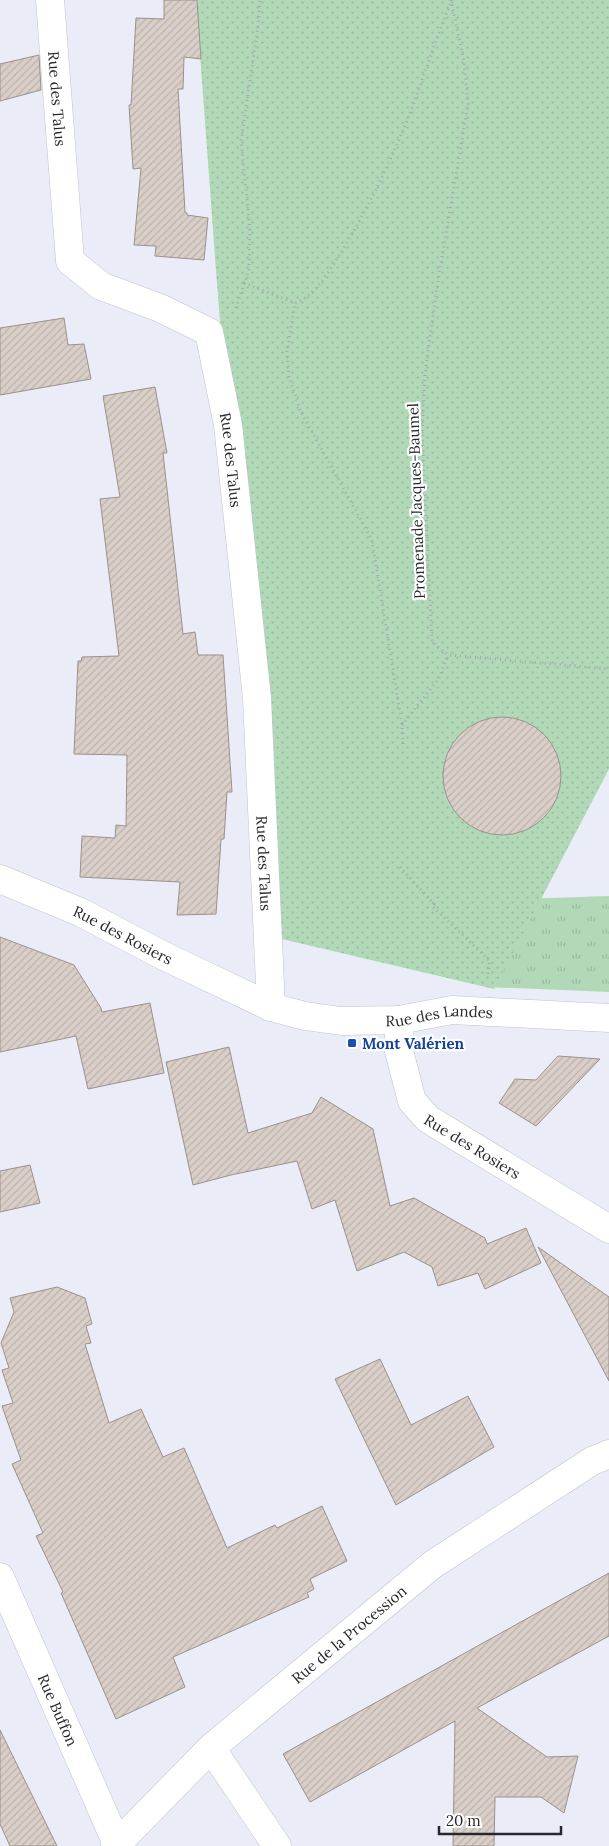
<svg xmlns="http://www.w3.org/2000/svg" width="609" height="1846" viewBox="0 0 609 1846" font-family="Lora,serif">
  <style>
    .grass { fill: url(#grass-tufts) }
    .park { fill: url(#park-dots) }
    .building { fill: url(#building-hatch); stroke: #9b918a }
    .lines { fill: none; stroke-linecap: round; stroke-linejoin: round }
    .minor-casing { stroke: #c0c3ce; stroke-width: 29 }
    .path { stroke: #a4a6af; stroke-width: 3; stroke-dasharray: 1 4; stroke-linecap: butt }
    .minor { stroke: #fff; stroke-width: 28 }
    .transit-dot { fill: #1a4fb4; stroke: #fff; stroke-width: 2 }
    .labels { text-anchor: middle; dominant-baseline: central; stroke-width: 4.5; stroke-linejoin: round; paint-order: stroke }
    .street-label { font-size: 15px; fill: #27282c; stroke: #fff }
    .transit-label { font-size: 15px; font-weight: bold; fill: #164399; stroke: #fff; text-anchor: start }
  </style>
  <defs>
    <pattern id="grass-tufts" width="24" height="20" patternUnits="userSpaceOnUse" patternTransform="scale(1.25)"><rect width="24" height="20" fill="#b1d9b8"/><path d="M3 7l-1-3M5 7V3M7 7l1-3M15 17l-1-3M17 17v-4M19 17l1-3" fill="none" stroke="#98ba9e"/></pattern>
    <pattern id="park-dots" width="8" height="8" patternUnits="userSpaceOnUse" patternTransform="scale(1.25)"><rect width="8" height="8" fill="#b1d9b8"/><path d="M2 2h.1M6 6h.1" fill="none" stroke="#98ba9e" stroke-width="1.8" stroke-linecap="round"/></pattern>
    <pattern id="building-hatch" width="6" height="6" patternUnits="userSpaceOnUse" patternTransform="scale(1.25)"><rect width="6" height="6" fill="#dacfc8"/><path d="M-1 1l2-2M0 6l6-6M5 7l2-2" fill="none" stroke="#bbb2ac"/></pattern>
  </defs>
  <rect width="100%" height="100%" fill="#eaedf8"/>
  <path class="grass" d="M609,896V992L487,987L520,899Z"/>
  <path class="park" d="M196,0H609V769L494,989L269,936L216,271Z"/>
  <path class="building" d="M164,0H197L201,59L184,57L183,89H178L185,212L187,213V215L208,218L204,260L155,256L156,246L134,245L141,168L133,169L129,105H131L136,18L164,19Z
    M39,55L41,90L0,101V64Z
    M64,318L68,345L84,344L91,379L0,395V328Z
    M155,387L167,453H163L183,634L195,632L198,655H223L232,792H227L224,839H221L216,914L177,915L180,882L80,877L82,836L115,838L116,825L126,826L127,755L74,754L78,661H81L82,657L119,656L100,499L120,497L103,396Z
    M443 776a59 59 0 1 1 118 0a59 59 0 1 1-118 0Z
    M0,937L74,965L101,1008L102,1012L150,1003L164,1073L88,1089L76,1036L0,1052Z
    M229,1047L248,1133L312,1113L321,1097L373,1129L390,1206L414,1198L485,1238L487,1244L526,1228L541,1263L485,1289L478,1273L438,1286L432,1267L404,1252L357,1271L335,1200L312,1209L297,1161L231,1175L193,1185L166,1062Z
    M558,1056L600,1059L536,1126L499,1103L515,1079L536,1080Z
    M30,1165L40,1203L0,1212V1171Z
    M538,1247L609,1297V1381Z
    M57,1287L85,1298L92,1324L86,1326L91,1343L85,1344L109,1423L141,1409L163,1457L184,1448L227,1548L275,1525L277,1528L322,1506L347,1561L310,1579L314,1589L307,1593L309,1597L173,1657L185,1687L116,1719L61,1593L63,1592L36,1536L43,1533L12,1464L21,1460L2,1406L13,1403L2,1370L9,1368L1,1343L14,1312L10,1298Z
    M380,1359L411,1425L468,1396L494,1447L396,1505L335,1379Z
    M609,1573V1636L477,1708L547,1757L578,1756L564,1813L541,1797H495L494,1846H453L455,1721L310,1802L283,1754Z
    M0,1730L57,1846H10L0,1824Z"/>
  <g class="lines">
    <defs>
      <g id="minor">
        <path id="s1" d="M50,0L70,261L101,286L160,308L209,332L228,425L257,698L271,1007"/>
        <path id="s2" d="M0,879L80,912L164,956L271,1007L305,1016L341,1021L399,1020L452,1010L609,1018"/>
        <path id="s3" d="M399,1020V1051L412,1101L428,1119L609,1229"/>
        <path id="s4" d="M0,1577L117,1844"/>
        <path d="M211,1748L277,1846"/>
        <path id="s5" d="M115,1846L211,1748L432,1565L592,1461L609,1454"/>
      </g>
    </defs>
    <use href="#minor" class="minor-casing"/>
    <path class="path" d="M451,0L464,61L468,104L438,281L425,373L422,432L432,642L448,655L609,669
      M244,283L295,303
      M236,308L249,269L250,230L241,141L258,26L260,0
      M402,725L438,680L448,655
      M403,744L402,725L372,540L300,410L289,377L287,352L295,303C313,297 326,276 336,260C363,218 385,173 404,128C421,87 433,44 451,3
      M400,867L434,904L432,906L490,961L487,978"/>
    <use href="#minor" class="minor"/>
  </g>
  <rect class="transit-dot" x="347" y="1038" width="10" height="10" rx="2.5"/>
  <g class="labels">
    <g class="street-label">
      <text stroke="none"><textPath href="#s1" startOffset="99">Rue des Talus</textPath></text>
      <text stroke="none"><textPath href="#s1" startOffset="549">Rue des Talus</textPath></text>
      <text transform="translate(416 501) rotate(-92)">Promenade Jacques-Baumel</text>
      <text stroke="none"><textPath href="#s1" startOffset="954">Rue des Talus</textPath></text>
      <text stroke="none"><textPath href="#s2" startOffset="135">Rue des Rosiers</textPath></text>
      <text stroke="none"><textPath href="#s2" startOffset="470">Rue des Landes</textPath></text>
      <text stroke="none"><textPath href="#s3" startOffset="159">Rue des Rosiers</textPath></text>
      <text stroke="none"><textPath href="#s5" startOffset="316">Rue de la Procession</textPath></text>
      <text stroke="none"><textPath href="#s4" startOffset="145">Rue Buffon</textPath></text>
    </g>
    <g class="transit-label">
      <text x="362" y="1043">Mont Valérien</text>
    </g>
  </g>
  <path d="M439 1826v8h122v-8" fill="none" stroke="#27282c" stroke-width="2.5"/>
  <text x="446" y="1826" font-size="15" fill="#27282c" stroke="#ffffff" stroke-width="4" paint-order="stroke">20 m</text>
</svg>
